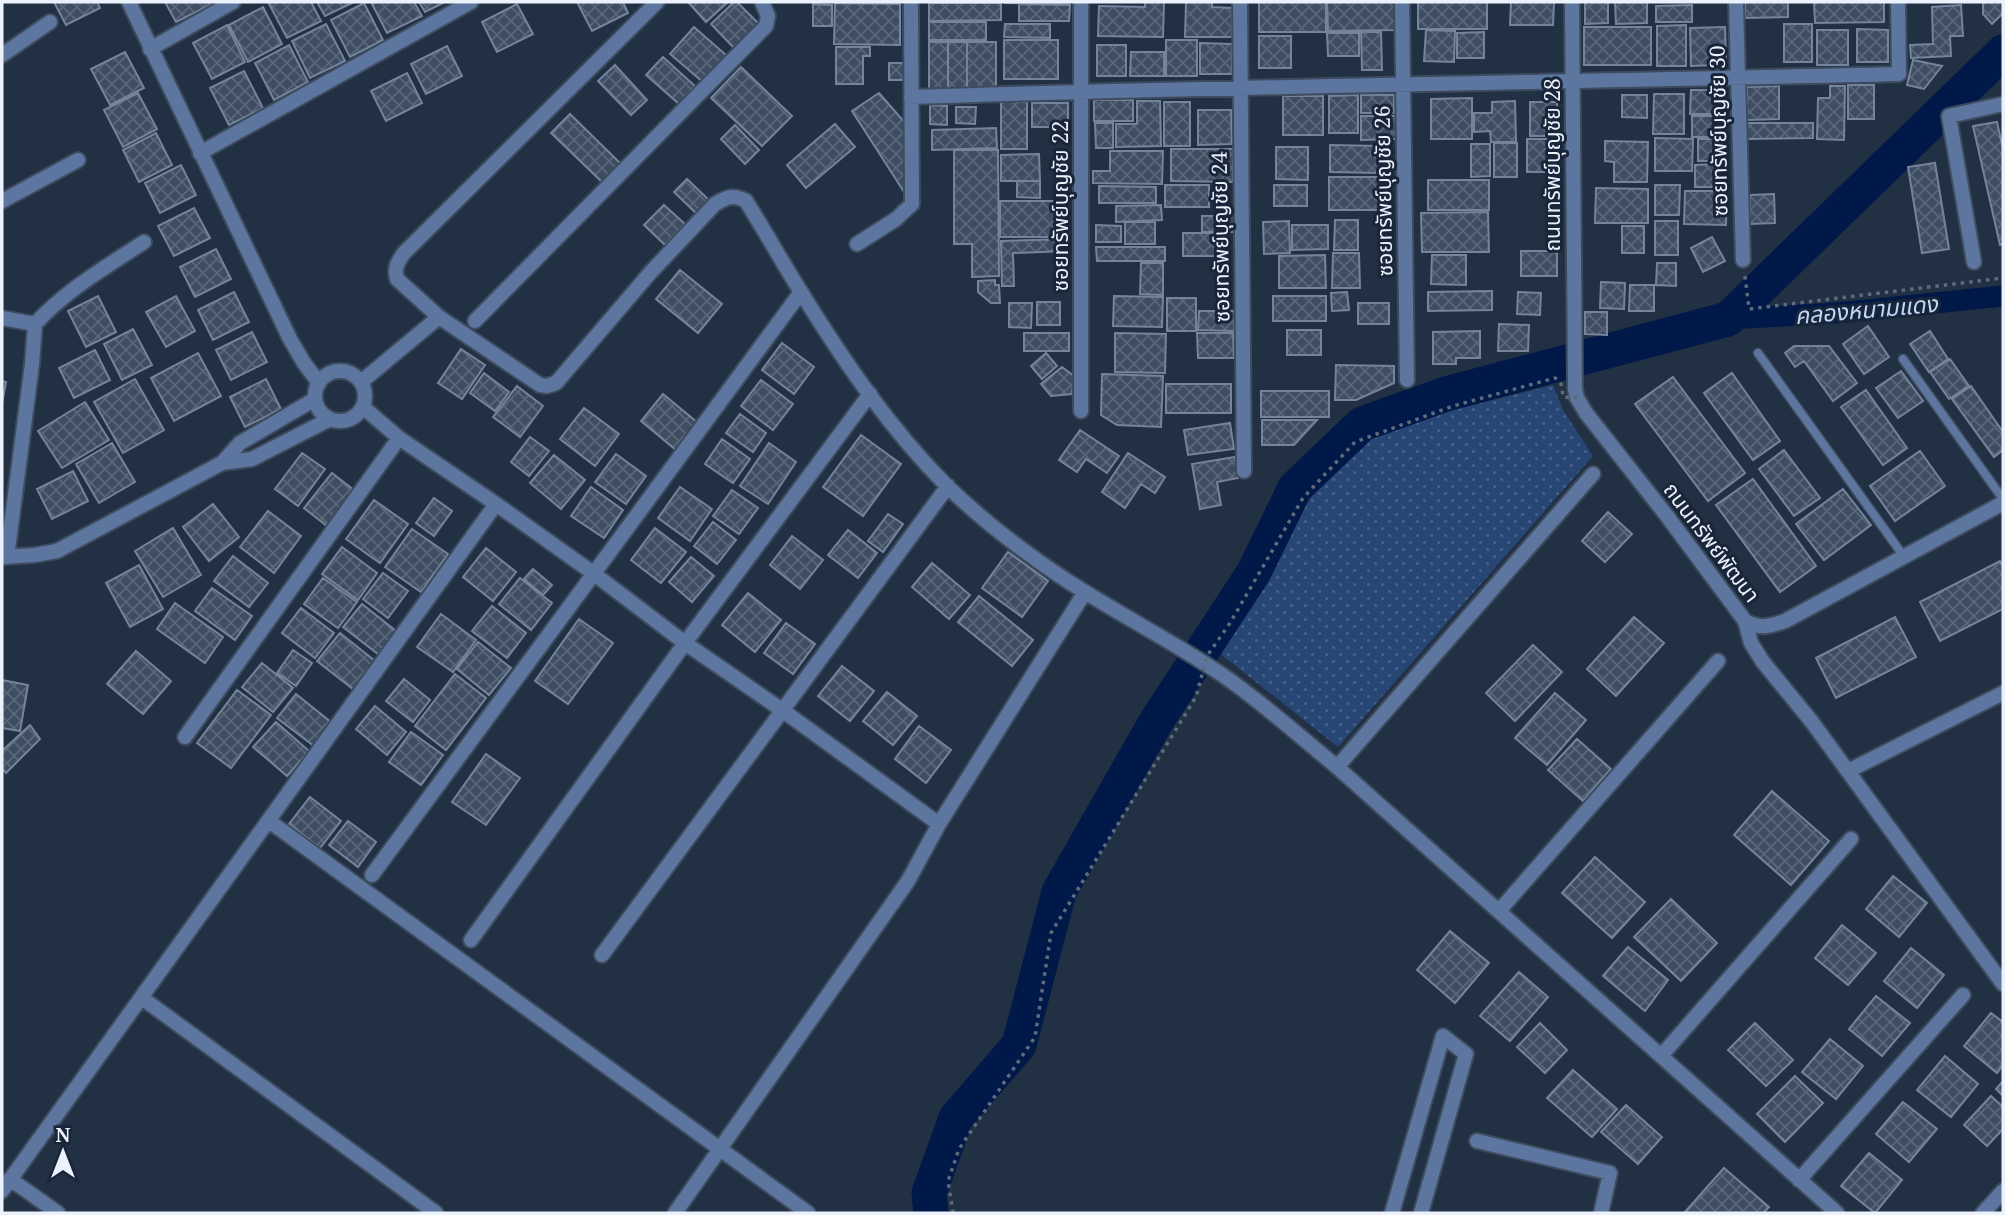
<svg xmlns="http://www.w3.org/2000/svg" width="2005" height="1215" viewBox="0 0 2005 1215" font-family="'Noto Serif','Noto Sans Thai',serif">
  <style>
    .grass { fill: url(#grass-dots) }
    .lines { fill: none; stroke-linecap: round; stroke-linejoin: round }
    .canal { stroke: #001948; stroke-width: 21 }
    .river { stroke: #001948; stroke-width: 35 }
    .building { fill: url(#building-cross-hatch); stroke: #74849c; stroke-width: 2 }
    .service-casing { stroke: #3e4b5e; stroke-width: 11 }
    .minor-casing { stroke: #3e4b5e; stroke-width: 18 }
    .tertiary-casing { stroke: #3e4b5e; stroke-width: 18 }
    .path { stroke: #5f6b7c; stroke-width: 3.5; stroke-dasharray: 3.5 5; stroke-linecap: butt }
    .service { stroke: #5c769f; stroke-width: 8 }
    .minor { stroke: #5c769f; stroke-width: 14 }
    .tertiary { stroke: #5c769f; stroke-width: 14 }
    .path-bridge { stroke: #5f6b7c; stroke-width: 3.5; stroke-dasharray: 3.5 5; stroke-linecap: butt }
    .labels { text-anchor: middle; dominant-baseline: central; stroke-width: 6; stroke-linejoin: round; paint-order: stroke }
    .street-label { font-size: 21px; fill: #ebf2fc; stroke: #192639 }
    .water-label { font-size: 23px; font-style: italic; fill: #c1d7f7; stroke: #192639 }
  </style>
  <defs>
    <pattern id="grass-dots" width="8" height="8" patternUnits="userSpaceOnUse" patternTransform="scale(1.75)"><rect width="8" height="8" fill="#274674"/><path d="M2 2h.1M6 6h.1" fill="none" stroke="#466189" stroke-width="1.8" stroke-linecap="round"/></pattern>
    <pattern id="building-cross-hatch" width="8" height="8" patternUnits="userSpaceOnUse" patternTransform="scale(1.75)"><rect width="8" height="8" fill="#3e4d62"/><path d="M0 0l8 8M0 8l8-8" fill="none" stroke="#5a6779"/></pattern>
  </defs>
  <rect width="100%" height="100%" fill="#223044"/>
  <path class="grass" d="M1553,385L1563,410L1593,456L1338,747L1217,651L1303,498L1351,445L1419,418Z"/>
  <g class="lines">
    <path class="canal" d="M1728,319L1836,313L2003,296"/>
    <path class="river" d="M931,1213L929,1193L956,1118L1019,1045L1059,892L1157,720L1254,572L1295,488L1362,424L1446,394L1728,319L2003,52"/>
  </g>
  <path class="building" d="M54,2H97L100,8L66,25Z
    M165,2H208L210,5L176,22Z
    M268,2H311L321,21L287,38Z
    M317,2H354L325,16Z
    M371,2H414L422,16L387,33Z
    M419,2H445L425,12Z
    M577,2H623L628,13L592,31Z
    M688,2H728L706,22Z
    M734,2H737L759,24L734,48L711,24Z
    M1005,2H1069V4L1005,3Z
    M1145,2H1164L1163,37L1098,36L1099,6L1145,7Z
    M1186,2H1212V7L1232,8V37H1185Z
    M1259,2H1326V32H1259Z
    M1327,2H1395L1396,30L1328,31Z
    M1418,2H1487V29H1418Z
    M1511,2H1554L1553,25H1510Z
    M1585,2H1608V23L1585,24Z
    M1615,2H1647V23L1616,24Z
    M1745,2H1788V17L1745,18Z
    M1814,2H1884V22L1815,23Z
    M1986,2H2003V13L1992,24L1983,14V4Z
    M364,3L383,40L350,57L331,20Z
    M835,3L900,4V45L834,44Z
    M929,3H1001V20L929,21Z
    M517,4L533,34L497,52L482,22Z
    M813,4L832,5V26H813Z
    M1019,4L1070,5L1069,21H1019Z
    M1692,5V22H1656V6Z
    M1961,5L1963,36H1950L1951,56L1911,58L1910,45L1933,44L1932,7Z
    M263,7L282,44L248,62L229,25Z
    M929,22H986V40H929Z
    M326,24L345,61L310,78L292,41Z
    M1005,24H1050V38L1004,37Z
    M1784,24H1812V62H1784Z
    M227,25L245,62L212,79L193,43Z
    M1686,25V66H1657V26Z
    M694,27L726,55L703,82L670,54Z
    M1584,27H1651V65H1584Z
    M1725,27L1726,57L1718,65L1691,66L1690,28Z
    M1857,29L1888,30V62H1857Z
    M1426,30L1455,31L1454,62L1424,61Z
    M1817,30H1848V65H1817Z
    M1361,32H1381L1382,70H1362Z
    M1484,32V58H1457V33Z
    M1327,33H1359V56H1328Z
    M1259,36H1291V68H1259Z
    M1004,40H1058V79H1004Z
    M1166,40H1197V76H1166Z
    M929,42H948V89H929Z
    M948,42H967V89H948Z
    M967,42H996V89H967Z
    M1200,43L1232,44V74H1200Z
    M289,45L308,82L274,100L255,63Z
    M1097,45H1126V76H1097Z
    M447,46L462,76L426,94L411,64Z
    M836,47H870V56H863V84H836Z
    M125,52L144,88L110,105L91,69Z
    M1131,52H1164V76H1130Z
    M663,57L695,86L679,104L646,75Z
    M1913,60L1942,66L1924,89L1907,85Z
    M889,63H906V80H889Z
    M615,65L647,100L631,115L598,81Z
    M741,67L792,116L762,146L711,98Z
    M244,71L263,108L229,125L210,88Z
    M407,73L422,103L386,121L371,91Z
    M1848,85H1874V119H1848Z
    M1779,86V119L1747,120V87Z
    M1830,86H1845L1844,140L1817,139L1818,98H1830Z
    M1691,90H1723V114H1690Z
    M138,93L157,129L123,147L104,110Z
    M879,93L907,125L906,195L852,111Z
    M1654,94H1684V134H1653Z
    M1358,95V133H1329V96Z
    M1361,95H1394V113H1361Z
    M1622,95H1647V118L1622,117Z
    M1283,96H1323V135H1283Z
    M1472,98V139H1431V99Z
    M1094,100H1133V121H1094Z
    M1137,101H1160L1161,146L1116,147V124H1137Z
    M1515,101L1516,142H1491L1490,131L1474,132V113H1492V102Z
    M1001,102H1027V149H1001Z
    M1164,102H1190V146H1164Z
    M1530,102H1557V136H1530Z
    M1032,103H1068V127H1032Z
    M930,105L947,106V125L930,124Z
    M956,107H976L975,124L956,123Z
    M1198,110H1231L1232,144L1198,145Z
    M570,114L620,163L602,182L551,133Z
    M1361,116H1398V139L1361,140Z
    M1692,116H1723V137H1692Z
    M1997,122L2003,149V244L2000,245L1973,126Z
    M1095,123H1113V148H1096Z
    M1747,123H1813V138L1747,139Z
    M835,124L855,147L806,188L787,165Z
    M735,125L759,150L745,164L721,139Z
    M996,128L997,148L932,150V130Z
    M156,133L172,165L139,182L123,150Z
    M1655,138L1693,139L1692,171H1655Z
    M1527,139H1556V172H1527Z
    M1698,139H1720V161H1698Z
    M1605,141L1648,142L1647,182H1614V162L1605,161Z
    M1494,143H1517V177H1494Z
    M1471,144H1490V176L1471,177Z
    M1330,145L1380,146V173L1330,172Z
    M1276,147H1308V180L1276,179Z
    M1171,149H1233V182L1171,181Z
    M954,150H998L999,276L972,277V244H954Z
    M1110,151H1163L1162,184L1093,183V171H1110Z
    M1039,154L1040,181H1001V155Z
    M1935,163L1949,249L1922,253L1908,167Z
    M1719,164V187H1695V165Z
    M181,165L196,195L160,213L145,183Z
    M1329,177H1378V210H1329Z
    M687,179L711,202L698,215L674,192Z
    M1428,180H1489V210H1428Z
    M1017,181H1040V198L1017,197Z
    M1165,185H1209V207H1165Z
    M1274,185H1307V206H1274Z
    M1655,185H1680L1679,215H1655Z
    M1099,186L1156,187V203H1099Z
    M1596,188L1648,189V223H1595Z
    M1685,191H1727L1726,225L1684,224Z
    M1774,194L1775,223L1750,224V195Z
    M1000,201H1066V237H1000Z
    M664,205L685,224L665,245L644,225Z
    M1161,205L1162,220L1116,222V206Z
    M194,208L210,238L174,256L158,226Z
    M1218,210H1234V232H1202V216H1218Z
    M1488,212L1489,252H1422L1421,213Z
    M1335,220H1358V250H1334Z
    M1289,221L1290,253L1264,254L1263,222Z
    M1655,221H1678V255H1655Z
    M1125,222H1155V244H1125Z
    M1096,225L1121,226V242H1096Z
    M1292,225H1328V249L1292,250Z
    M1622,226H1644V253H1622Z
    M1183,233H1222V256H1183Z
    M1712,237L1725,261L1703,272L1691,248Z
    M1068,239V251L1013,253L1014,286H1002L1001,241Z
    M1096,247H1165V261H1097Z
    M216,249L231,279L195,297L180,267Z
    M1521,251H1557V276H1521Z
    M1333,253H1359L1360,288H1332Z
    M1325,255L1326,288H1279V256Z
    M1432,255H1466V285L1431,284Z
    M1141,263H1163V295L1140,294Z
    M1657,263H1676V286L1656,285Z
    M680,270L722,304L698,333L656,299Z
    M995,280V285H999L1000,303H991L978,292V281Z
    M1601,282L1625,283L1624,309L1600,308Z
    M1630,285H1654V311H1629Z
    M1492,291V310L1428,311V292Z
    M234,292L249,322L213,340L198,310Z
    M1347,292L1349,310L1332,311L1331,293Z
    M1518,292L1541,293L1540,315L1517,314Z
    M98,296L116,332L86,347L68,311Z
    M176,296L195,331L166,347L146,312Z
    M1114,296L1163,297L1162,327L1113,326Z
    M1273,296H1326V321H1273Z
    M1167,298H1196V331H1167Z
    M1037,302H1060V325H1037Z
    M1009,303H1032L1031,328L1009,327Z
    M1358,303H1389V324H1358Z
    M1199,311H1235L1234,331L1198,330Z
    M1585,312H1607V335L1585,334Z
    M1499,324L1529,325L1528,351H1498Z
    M1868,326L1889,357L1864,374L1843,344Z
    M133,329L152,365L122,380L104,344Z
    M1287,330H1321V355H1287Z
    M1480,331V358H1456V364H1433V332Z
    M1930,331L1948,359L1929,372L1910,344Z
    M252,332L267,362L231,380L216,350Z
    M1024,333H1069V351H1024Z
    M1115,333L1166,334L1165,373L1115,372Z
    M1197,333H1233L1234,358H1198Z
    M782,343L814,367L794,394L762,370Z
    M1794,346H1829L1857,383L1833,401L1804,361L1795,367L1785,353Z
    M461,349L485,365L462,399L438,383Z
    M95,350L110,380L74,398L59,368Z
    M198,353L221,396L174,421L151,378Z
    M1046,353L1057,366L1042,379L1031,366Z
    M1950,359L1969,386L1949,399L1930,372Z
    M1336,365L1394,366V383L1356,400H1335Z
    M1062,367L1074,376L1072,394L1051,396L1041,384Z
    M1901,371L1923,401L1898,418L1876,388Z
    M484,373L509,392L495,411L470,393Z
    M1732,373L1780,441L1753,460L1704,393Z
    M1102,374L1163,376L1161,427L1117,425L1101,415Z
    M1673,377L1745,473L1708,501L1635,404Z
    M135,379L164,430L123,453L94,402Z
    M266,379L281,409L245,427L230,397Z
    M761,380L793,404L773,430L741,406Z
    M2,381L6,382L2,404Z
    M1166,384H1231V413H1166Z
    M517,386L543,406L520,437L493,417Z
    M1971,386L2003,432V450L1994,457L1952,399Z
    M1866,390L1907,448L1883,465L1841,407Z
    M1261,391H1329V417H1261Z
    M663,394L698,423L676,450L641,421Z
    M85,402L109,440L62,468L38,431Z
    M584,408L619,434L595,466L560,439Z
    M740,414L766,433L753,452L726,433Z
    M1262,420H1317L1294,445H1262Z
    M1230,423L1234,449L1188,455L1184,430Z
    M1080,430L1119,456L1107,473L1086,459L1077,472L1059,460Z
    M861,435L901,464L863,516L823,487Z
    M530,437L549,451L529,476L511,462Z
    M722,439L750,459L733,483L705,464Z
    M112,443L135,482L99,503L76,464Z
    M769,443L796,462L768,504L740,486Z
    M1784,450L1820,498L1794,516L1759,469Z
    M1920,451L1945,486L1895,521L1870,486Z
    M302,453L325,469L298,506L275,489Z
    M1128,453L1165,477L1155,493L1141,484L1125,508L1102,492Z
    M616,454L646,476L626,504L595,482Z
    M554,455L585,480L561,509L530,483Z
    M1235,457L1238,478L1217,482L1221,505L1200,509L1192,464Z
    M73,471L88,501L52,519L37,489Z
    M332,473L355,491L327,526L304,508Z
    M1753,479L1816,566L1780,592L1716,505Z
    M591,487L623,510L604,538L571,516Z
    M680,487L712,509L690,541L658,518Z
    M1843,489L1871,525L1824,560L1796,524Z
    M732,490L758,508L739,534L713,516Z
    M434,498L452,511L434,536L416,523Z
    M374,500L408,524L380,563L346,539Z
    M213,504L239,537L209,561L183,527Z
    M268,511L301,536L274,573L240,547Z
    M1608,512L1632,534L1605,562L1582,541Z
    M888,514L903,524L883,552L868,541Z
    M713,522L736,540L717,564L694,546Z
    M173,528L201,575L163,597L135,551Z
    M655,528L686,552L661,583L631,560Z
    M412,529L448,554L421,592L385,567Z
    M848,530L877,553L858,578L828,555Z
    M792,536L823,560L800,589L770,565Z
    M342,547L377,573L358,600L322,574Z
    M486,548L516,572L493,601L463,577Z
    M1008,552L1048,581L1022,617L982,588Z
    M233,556L268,583L249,607L214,581Z
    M691,557L714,576L692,602L669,582Z
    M2000,561L2003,567V609L1940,641L1920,602Z
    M932,563L970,595L949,619L912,587Z
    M139,565L163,609L130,627L106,583Z
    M533,569L552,585L543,595L524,579Z
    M383,573L408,591L388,618L363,599Z
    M323,578L357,602L338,628L304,604Z
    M520,578L552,603L531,630L499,604Z
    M212,588L252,616L235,640L195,611Z
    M748,593L781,620L755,652L722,625Z
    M979,596L1033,640L1012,666L958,622Z
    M175,603L223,637L205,663L157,629Z
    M362,604L396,631L378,654L343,627Z
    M492,606L526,633L507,658L472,631Z
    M301,608L334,633L315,658L282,633Z
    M441,614L476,640L453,672L417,647Z
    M1634,617L1664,643L1616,696L1587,669Z
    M1895,617L1916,657L1836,698L1816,658Z
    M579,619L613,643L568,704L535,681Z
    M786,623L815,644L793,674L764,653Z
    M340,633L375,661L353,689L317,661Z
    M478,642L511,668L489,695L457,669Z
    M1533,645L1562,672L1515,721L1486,693Z
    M293,650L312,663L296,686L277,673Z
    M136,651L171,681L143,714L107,684Z
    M262,663L293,688L273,712L242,687Z
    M842,666L874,691L850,721L818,696Z
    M455,674L486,698L446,750L415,726Z
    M404,679L430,700L413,722L386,701Z
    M2,680L28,685L20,731L2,728Z
    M237,690L271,715L231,768L197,743Z
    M887,692L917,716L893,745L863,721Z
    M1555,693L1586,720L1547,765L1515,738Z
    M296,694L332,723L314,746L277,718Z
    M375,706L406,732L387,755L356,729Z
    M276,722L309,751L287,776L253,747Z
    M30,725L40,739L6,773L2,768V751Z
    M919,726L951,750L926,783L895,759Z
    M411,732L443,755L421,785L389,762Z
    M1577,739L1611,769L1583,801L1548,770Z
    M486,754L520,778L486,825L452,802Z
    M1772,791L1829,841L1791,885L1734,835Z
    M310,797L341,821L320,848L289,824Z
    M348,821L376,842L358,867L329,845Z
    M1595,857L1645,902L1612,938L1562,893Z
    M1893,876L1927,903L1899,937L1866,909Z
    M1671,899L1717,943L1681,981L1634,937Z
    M1842,925L1876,953L1848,985L1815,958Z
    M1450,931L1489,963L1455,1003L1417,970Z
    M1628,947L1668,980L1645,1011L1603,976Z
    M1911,948L1944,975L1917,1008L1884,981Z
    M1519,972L1548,997L1510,1041L1480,1016Z
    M1876,996L1910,1023L1882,1056L1849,1029Z
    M1991,1013L2003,1022V1065L1997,1073L1964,1046Z
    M1540,1023L1567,1050L1545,1073L1517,1047Z
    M1755,1023L1793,1060L1766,1086L1728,1050Z
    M1830,1039L1863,1066L1836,1099L1802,1072Z
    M1945,1056L1978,1084L1951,1117L1917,1090Z
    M1573,1070L1617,1109L1592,1137L1547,1098Z
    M1795,1076L1823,1103L1785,1142L1757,1114Z
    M2003,1081V1096L1996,1089Z
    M1991,1096L2003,1107V1129L1987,1146L1964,1125Z
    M1903,1102L1937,1129L1909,1162L1876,1134Z
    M1626,1105L1662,1137L1638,1164L1601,1132Z
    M1869,1153L1902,1180L1875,1213L1841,1186Z
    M1724,1168L1769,1207L1763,1213H1684Z"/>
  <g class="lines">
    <defs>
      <path id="service" d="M1758,353L1905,558
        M1903,359L2003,499"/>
      <path id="minor" d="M129,2L290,339L304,363L319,383
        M657,2L404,253C397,263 394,268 397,279L439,317L540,385L547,386L556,383L650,273L715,204C727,197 733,194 746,201C765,231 782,262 801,292C843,360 890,429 947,486C986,524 1039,564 1085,592C1130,620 1178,645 1221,674C1262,702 1299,736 1337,767L1837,1213
        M1081,2V411
        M1240,2L1244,471
        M1402,2L1407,380
        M1736,2L1743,260
        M150,49L233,2
        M2,55L50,22
        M911,97C1240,86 1569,82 1899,74L1898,2
        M200,153L471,2
        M2,201L78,160
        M857,244L896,219L912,204L911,2
        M1974,262L1949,116L2003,104
        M2,318L35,324L32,364L7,557
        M475,321L766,26L768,16L762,2
        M35,324C66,290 106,267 144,242
        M315 396a25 25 0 1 1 50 0a25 25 0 1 1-50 0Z
        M361,382L439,317
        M363,407L399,438L496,504L593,573L685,643L782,710L939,824L908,881L675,1213
        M222,463L240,443L315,399
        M2,557L35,555L57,551L222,463L252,459L330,419
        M1745,621L1751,643L1763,662L1812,722L2003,984
        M185,737L399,438
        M1337,767L1593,474
        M1848,771L2003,693
        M269,821L808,1213
        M939,824L1085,592
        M372,875L801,292
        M1499,911L1718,661
        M471,940L685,643L870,394
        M602,955L948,486
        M142,998L436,1213
        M1661,1056L1851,839
        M1477,1141L1610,1173L1601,1213
        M10,1179L58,1213
        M1799,1180L1963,995
        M2,1191L496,504
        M1392,1213L1443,1036L1466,1054L1421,1213
        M1983,1213L2003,1191"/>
      <path id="tertiary" d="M1572,2L1575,389L1577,398L1586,413L1667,516L1745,621C1760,629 1768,627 1785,621L2003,503"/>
    </defs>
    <use href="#service" class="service-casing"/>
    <use href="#minor" class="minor-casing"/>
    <use href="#tertiary" class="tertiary-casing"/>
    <path class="path" d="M1745,276L1749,309L2003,278"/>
    <use href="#service" class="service"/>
    <use href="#minor" class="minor"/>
    <use href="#tertiary" class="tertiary"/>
    <path class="path-bridge" d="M953,1213L948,1181L959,1149L1035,1037L1051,933L1196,697L1207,656L1230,623L1303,498L1355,442L1453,406L1555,378C1563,382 1562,389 1563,397L1577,398"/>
  </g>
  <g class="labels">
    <g class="street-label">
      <text transform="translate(1718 131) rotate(-91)">ซอยทรัพย์บุญชัย 30</text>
      <text transform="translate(1552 165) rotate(-90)">ถนนทรัพย์บุญชัย 28</text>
      <text transform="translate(1383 191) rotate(-91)">ซอยทรัพย์บุญชัย 26</text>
      <text transform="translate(1060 206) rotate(-90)">ซอยทรัพย์บุญชัย 22</text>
      <text transform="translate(1220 237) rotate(-91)">ซอยทรัพย์บุญชัย 24</text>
      <text transform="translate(1712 542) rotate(53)">ถนนทรัพย์พัฒนา</text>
    </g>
    <g class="water-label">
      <text transform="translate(1866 309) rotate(-5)">คลองหนามแดง</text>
    </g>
  </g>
  <rect width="2005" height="1215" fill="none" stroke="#ebf2fc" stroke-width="7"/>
  <g transform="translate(63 1152)" stroke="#192639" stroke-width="5" paint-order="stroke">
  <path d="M0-5L12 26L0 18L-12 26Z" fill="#ebf2fc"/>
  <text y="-10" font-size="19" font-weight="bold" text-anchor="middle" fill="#ebf2fc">N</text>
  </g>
</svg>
